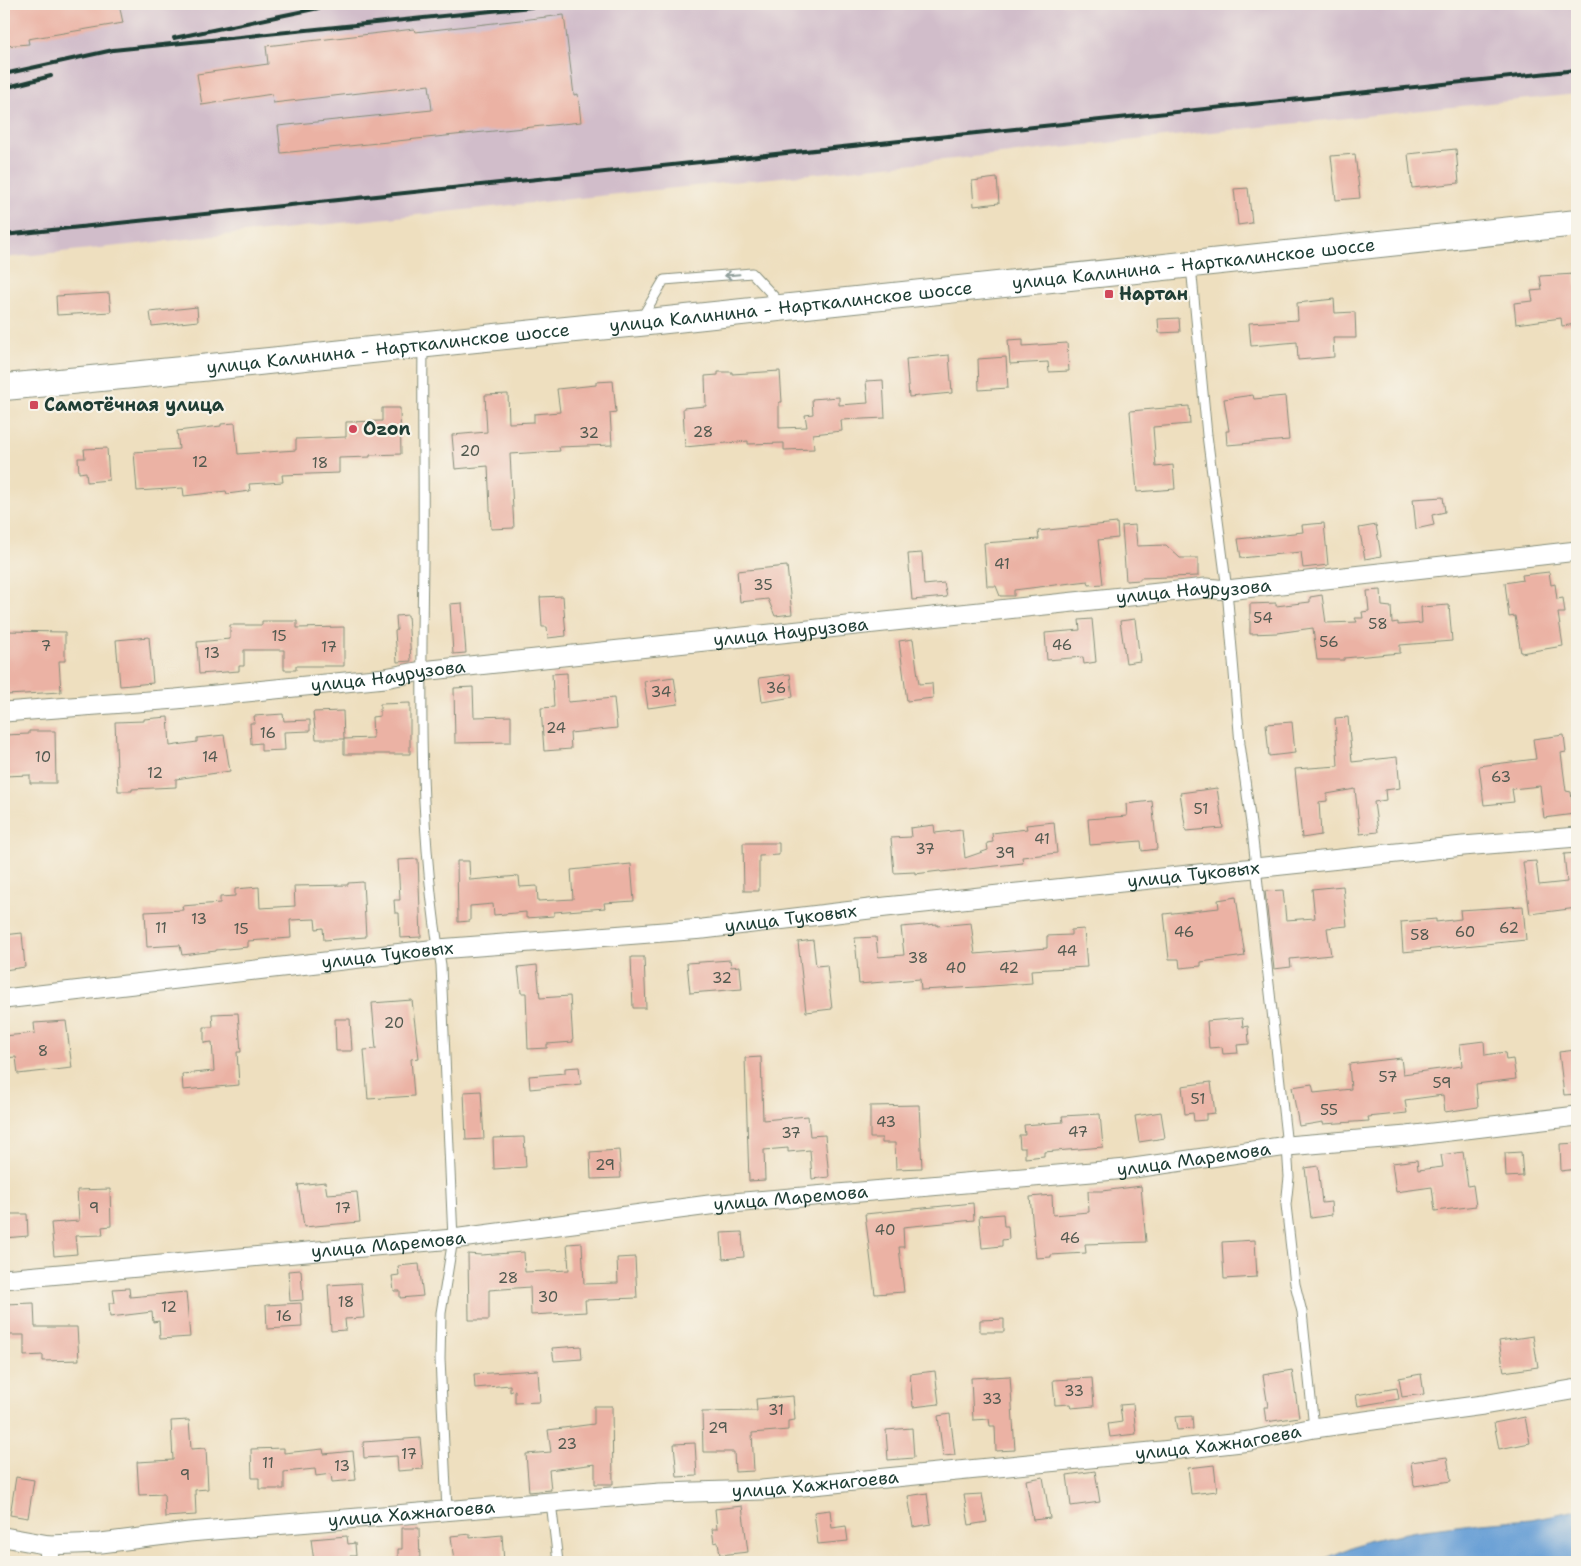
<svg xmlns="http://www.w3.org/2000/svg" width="1581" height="1566" viewBox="0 0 1581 1566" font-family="'Shantell Sans',sans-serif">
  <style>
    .industrial { fill: #d1bdca }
    .water { fill: #679fd5; stroke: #436e84 }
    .building { fill: #ebb2a4 }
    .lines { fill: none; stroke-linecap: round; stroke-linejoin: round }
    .service-casing { stroke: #868e7a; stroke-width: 11 }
    .minor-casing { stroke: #868e7a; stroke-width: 21 }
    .secondary-casing { stroke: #868e7a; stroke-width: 28 }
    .service { stroke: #fff; stroke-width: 9 }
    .minor { stroke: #fff; stroke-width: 19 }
    .secondary { stroke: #fff; stroke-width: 26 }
    .rail { stroke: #1f3d34; stroke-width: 4 }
    .oneway { stroke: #8f9e9a }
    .poi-dot { fill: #d1495b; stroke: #f7f3e8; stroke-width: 2 }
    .labels { text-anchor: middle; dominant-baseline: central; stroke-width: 4.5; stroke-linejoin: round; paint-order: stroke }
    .number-label { font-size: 15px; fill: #525a50 }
    .street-label { font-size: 18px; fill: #1f3d34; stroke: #f7f3e8 }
    .poi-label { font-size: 18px; font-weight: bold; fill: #1f3d34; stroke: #f7f3e8; text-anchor: start }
  </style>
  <rect width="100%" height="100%" fill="#f7f3e8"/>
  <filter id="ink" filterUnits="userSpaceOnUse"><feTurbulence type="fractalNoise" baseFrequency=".02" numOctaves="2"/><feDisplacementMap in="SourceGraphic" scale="10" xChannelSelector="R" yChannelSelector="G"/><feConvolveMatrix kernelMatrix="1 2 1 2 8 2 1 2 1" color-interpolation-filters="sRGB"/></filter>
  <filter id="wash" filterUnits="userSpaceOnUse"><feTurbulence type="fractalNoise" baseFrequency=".0096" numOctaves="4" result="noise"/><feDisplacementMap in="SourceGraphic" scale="20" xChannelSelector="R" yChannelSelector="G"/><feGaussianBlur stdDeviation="1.12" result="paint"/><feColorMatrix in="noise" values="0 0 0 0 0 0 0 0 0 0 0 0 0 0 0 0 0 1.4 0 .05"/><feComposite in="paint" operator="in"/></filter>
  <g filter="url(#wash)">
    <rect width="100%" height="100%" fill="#eedfbf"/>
    <path class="industrial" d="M4,4H1577V94L4,258Z"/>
    <path class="water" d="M1577,1510V1562H1317L1366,1541L1416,1531L1480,1523L1531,1519Z"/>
    <g id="blocks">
      <path class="building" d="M4,4H119L123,23L28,39L29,44L4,46Z
        M564,15L574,95L578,94L581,122L281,153L278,126L432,110L429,85L273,103L272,94L202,105L197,74L268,64L266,46L414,29L415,32Z
        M1456,149L1459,183L1412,188L1408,154Z
        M1355,154L1360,198L1336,200L1331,156Z
        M997,178L999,203L974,206L972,181Z
        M1248,188L1252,223L1238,225L1234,189Z
        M1575,274L1577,293V324L1562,326L1561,318L1516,324L1514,303L1533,301L1531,291L1542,290L1540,276Z
        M109,293L111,312L57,315L56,296Z
        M1334,299L1335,313L1355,312L1356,338H1333L1334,357L1298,360L1297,342L1251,346L1249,323L1298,320L1297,303Z
        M197,307L198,321L152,326L150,312Z
        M1179,318L1180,332L1159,333L1158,319Z
        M1023,339V346L1067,343L1069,371L1049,372L1048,362L1010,364L1008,340Z
        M949,355L952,393L909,397L906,359Z
        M1006,357L1008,388L979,390L978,359Z
        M780,371L782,402H779V428L807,427L805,415L813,414L812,399L839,397V405L868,403L866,381L883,380L885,418L841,420L842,431L813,434L814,449L784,450V443L748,444V441L685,447L683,408L706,406L705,376L718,375V372H732V374Z
        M613,381L616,412L610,413L612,445L559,447L560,451L510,454L514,528L491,529L488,466L455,469L452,435L487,432L485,395L508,394L509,423L534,422V414L560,412L557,389L596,385V382Z
        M1253,395L1254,399L1285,396L1289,440L1227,445L1226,431H1229L1224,399Z
        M1189,406L1190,424L1153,427L1156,467L1173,465L1175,489L1137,492L1130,411Z
        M382,408H400L401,454L370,455V457L339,458V473L282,475L283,482L249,484L250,491L227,494L226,491L184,496L183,488L137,491L134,452L179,449L177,431L221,426V424L235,423L238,454L296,450V439L346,437V422L382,421Z
        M107,448L109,480L87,482L86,472L79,473L78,458H85L84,449Z
        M1443,497L1445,512L1432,515L1434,525L1416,529L1413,499Z
        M1117,523L1118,538L1098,540L1103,584L1089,585L1088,581L1014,590V596H1000L996,586H987L984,543L1039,539L1038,531Z
        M1324,523L1328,565L1303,568L1301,552L1241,558L1238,539L1303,532L1302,525Z
        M1135,525L1137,546L1166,545L1180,558H1198V576L1140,578V580L1126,581L1122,526Z
        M1376,525L1381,556L1365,559L1359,528Z
        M922,553L924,585L944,583L947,597L912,600L908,554Z
        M787,566L792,614L775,616L768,599L740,602L737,571Z
        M1549,572L1551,585L1555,584L1557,599L1563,598L1565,613H1558L1563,646L1521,653L1515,616L1509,617L1505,583L1523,580L1522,575Z
        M1381,590L1382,606L1391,607L1392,623L1398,622V625L1422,623L1421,607L1449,605L1452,641L1400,645V653L1344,658V660H1317L1313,628L1277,633L1250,634V604L1276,603V606L1310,602V597L1322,595L1326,623L1357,622L1355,618H1363L1362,612L1369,611L1367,591Z
        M563,596L566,636L548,638L547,627H542L540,597Z
        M462,603L466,653L453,654L450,604Z
        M408,615L411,661L397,662L395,631L397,630L396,616Z
        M1092,619L1096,662L1084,664L1083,657L1047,660L1045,633L1080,630L1079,620Z
        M1135,619L1140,661L1126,663L1120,621Z
        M262,621H297V628L344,627V666H296V670H284V650H244V666H239V671L199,674L197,642L230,639V625H262Z
        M4,631L65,632V661H59L61,692L6,695L5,683L4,682Z
        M149,637L153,683L120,686L116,640Z
        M913,639L919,684L932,683L933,698L907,701L899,641Z
        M567,673L568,702L614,698L617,728L570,733L571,749L544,751L541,708L554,707L552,674Z
        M790,674L793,697L762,702L759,678Z
        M674,677L678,704L648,708L644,681Z
        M473,687L474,717L511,716V742L455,743L454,688Z
        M410,703V754H344V739L373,738L372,717L380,716V704Z
        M343,711L344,739H316L313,712Z
        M283,714L284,721L310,720V731L284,732L285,750L261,751V743L251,744L250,723H255L254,716Z
        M168,717L170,746L197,742V738L224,735L230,771L176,779V787L132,789V791H118L115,722L144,721V719Z
        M1348,717L1352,762L1397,757L1400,788L1385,790L1386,800L1374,802L1378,832L1360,834L1355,789L1327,794V801L1319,802L1321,835L1302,838L1295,769L1338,766L1335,718Z
        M1292,722L1295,753L1269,756L1266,724Z
        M29,731H55L56,783H30V775L4,776V735L29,734Z
        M1564,735L1566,752L1561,753L1566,791L1571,792L1574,814L1544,818L1540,786L1512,789L1514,802L1484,805L1479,766L1536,759L1533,739Z
        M1217,788L1223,828L1186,831L1180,793Z
        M1152,801L1157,849L1142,851L1141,841L1090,845L1088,819L1127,816L1126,804Z
        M1054,822L1057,853L1022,857L1023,863L941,872L940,871L915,874V872L894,873L891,838L911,837L910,828L934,825L935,833L962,830L965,858L988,850L987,843L993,842L992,833L1027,829L1026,825Z
        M743,843H779V855L759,856V891H744Z
        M1577,853V908L1530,914L1523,862L1536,861L1539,885L1567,882L1564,854Z
        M418,859L421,937L400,938L399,913H395L394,900H400L398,860Z
        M457,861H469L470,880L519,876L520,887L537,886L538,901L573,899L571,870L631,864L634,901L604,903L605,908L554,912V916L526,918V912L494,915L493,904L470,906V921L458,922Z
        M363,882L366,937L324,940L323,928L316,929L315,919L290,920L291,938L248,941V947L216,950V951L182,955L180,945L147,947L145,912L183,910L182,906L220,903V897L235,896V889L259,887L260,908L295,906L294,886L348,885V883Z
        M1343,886L1347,926L1327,928L1331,955L1290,959L1291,967L1274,969L1265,891L1283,890L1286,920L1315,918L1312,889Z
        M1236,897L1245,956L1201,962V966L1180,968L1179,959H1169L1164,914L1219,908L1218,900Z
        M1523,906L1526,940L1403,952L1401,922L1436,919V922L1461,919L1460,910Z
        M971,923L975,954L1047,948V936L1071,935V930L1084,929L1087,967L1031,970L1032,983L978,987L921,990L920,979L859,984L855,938L876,937L878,957L904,955L901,927L937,924V926Z
        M22,933L25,967L4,970V935Z
        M813,940L816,966L827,965L832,1009L806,1012L798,942Z
        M631,957H644L646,1008H633Z
        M730,960L731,967L740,966L742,989L690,993L687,963Z
        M537,965L540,998L570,996L573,1042L547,1044V1048L528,1049L526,993H521L518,967Z
        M412,1000L419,1058L411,1059L414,1096L368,1099L364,1050L376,1049L372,1003Z
        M238,1013L241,1052H237L239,1085L183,1090L182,1074L214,1071L212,1042L204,1043V1027H213L212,1014Z
        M1242,1018L1243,1027L1248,1026L1249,1044L1237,1045L1238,1053L1223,1054L1222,1047L1209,1048L1207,1021Z
        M335,1019H350L352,1051H336Z
        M66,1021L72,1068L18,1074L16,1057L4,1058V1036L35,1033L34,1023Z
        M1484,1041L1485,1055L1505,1052L1506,1060L1513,1059L1516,1079L1476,1084L1478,1107L1445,1112L1443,1095L1405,1100L1407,1113L1368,1117L1369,1121L1323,1124V1122L1299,1126L1292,1087L1312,1084L1314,1093L1351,1089L1349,1064L1401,1058L1403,1074L1462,1066L1460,1044Z
        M1576,1050L1577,1094L1564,1095L1559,1052Z
        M761,1057L763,1120L808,1116L810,1136L825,1135L829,1177L812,1179L810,1150L788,1152V1148L764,1150L765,1180L749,1181L745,1058Z
        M579,1067L581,1084L530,1089L529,1076L565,1073V1068Z
        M1211,1082L1215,1113L1206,1114V1120L1194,1121L1193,1113L1185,1114L1182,1086Z
        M481,1091L484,1139L466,1140L464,1092Z
        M919,1105L922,1168L896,1169L895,1143H882V1138H870V1106Z
        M1161,1112L1165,1138L1139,1142L1135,1116Z
        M1100,1114L1103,1147L1044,1152V1156L1025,1158V1148H1020L1019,1135H1025L1024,1125L1063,1122L1062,1116Z
        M524,1137L526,1167L494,1169L493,1138Z
        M1577,1143V1169L1561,1171L1560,1144Z
        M619,1150L621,1178L591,1179L590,1152Z
        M1463,1152L1468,1186L1473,1185L1476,1206L1435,1211L1432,1187L1396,1192L1392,1163L1417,1160L1418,1170L1443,1167L1441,1155Z
        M1521,1152L1523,1176L1506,1177L1505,1153Z
        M1318,1166L1322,1203L1331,1202L1332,1215L1311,1218L1305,1168Z
        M325,1182L327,1194L357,1192L360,1222L304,1227L298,1185Z
        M1141,1186L1146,1242L1085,1244L1086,1253L1051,1255V1257L1036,1258L1030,1197L1052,1195L1053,1215L1089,1212L1088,1191H1102Z
        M110,1189L111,1226L102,1227L103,1235L75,1236L77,1254L54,1256L51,1223L79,1221L77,1190Z
        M973,1203L974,1220L903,1227L904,1247H899L904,1292L875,1294L865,1214Z
        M4,1214H27L28,1236L4,1238Z
        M1003,1214L1004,1226H1008L1009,1239L1002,1240V1246L982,1248L979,1216Z
        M742,1232L744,1257L723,1259L721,1233Z
        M1255,1240L1257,1277L1224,1279L1222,1242Z
        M582,1243L584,1284L618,1283L617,1258L635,1257L637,1298L585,1300L586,1312L531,1315L530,1287L489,1290V1320H469L468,1254L481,1255L524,1252L525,1272L569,1270L567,1244Z
        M419,1264L423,1296L400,1298V1291H394L392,1276L399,1275L398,1266Z
        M301,1270L303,1300L290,1301L288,1271Z
        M361,1283L364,1318L345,1319L346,1330L331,1331L328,1285Z
        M129,1288L130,1297L186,1292L190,1337L160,1339L159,1321L153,1322L152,1312L110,1317L109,1303H115L113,1289Z
        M34,1303L35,1327H77L79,1360L43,1361V1355L24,1356V1335H4V1304Z
        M301,1303L302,1327L267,1329L266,1305Z
        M1004,1319V1332H980V1320Z
        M1533,1336L1538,1367L1504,1372L1499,1341Z
        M581,1346L582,1359L554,1361L552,1348Z
        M538,1370L540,1402L515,1403V1390L510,1392V1385L475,1388L474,1374Z
        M1292,1370L1299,1417L1266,1422L1264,1407H1268L1263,1375Z
        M935,1371L939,1404L913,1407L910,1374Z
        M1421,1374L1424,1394L1402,1397L1399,1378Z
        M1010,1376L1015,1450L996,1451L995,1426H990L989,1419L973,1420L971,1378Z
        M1092,1378L1094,1406L1071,1408L1070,1404L1055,1405L1053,1380Z
        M1397,1388L1399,1399L1358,1406L1356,1395Z
        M793,1396L795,1420L788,1421V1430L752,1433L754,1471L735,1472L734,1452H703L702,1412L757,1411L756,1399Z
        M1133,1404L1136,1434L1110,1437L1108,1424L1122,1422L1120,1405Z
        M594,1406H612L613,1484H595V1464L549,1470L551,1490L529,1492L526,1454L551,1452L548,1430L594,1424Z
        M950,1414L955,1455L943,1456L938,1416Z
        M1192,1416L1193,1429L1177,1430L1175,1417Z
        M1525,1417L1530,1443L1499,1449L1494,1423Z
        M189,1420L191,1449L206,1448L208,1489L195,1490L196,1515L165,1517L164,1494L139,1495L137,1462L173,1460L171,1421Z
        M912,1428L914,1458L888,1460L886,1430Z
        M420,1438L423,1469L398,1471L397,1456L364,1458L363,1442Z
        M695,1443L697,1476L677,1477L674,1444Z
        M284,1448V1453L323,1449L324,1454L353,1451L356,1480L332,1482L331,1474L316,1476L315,1469L284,1472V1489H259V1478H252L251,1449Z
        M1447,1457L1451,1481L1414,1486L1411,1462Z
        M1214,1465L1217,1491L1191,1494L1188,1468Z
        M1095,1471L1100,1502L1071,1506L1067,1475Z
        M16,1477L34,1480L28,1518L10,1515Z
        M1043,1477L1050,1518L1033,1520L1026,1480Z
        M927,1493L931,1524L913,1527L908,1496Z
        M982,1494L987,1522L969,1525L964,1495Z
        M742,1506L748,1552L720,1555L718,1542L714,1543L712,1529H717L715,1509Z
        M830,1510L832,1528L846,1526L848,1541L818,1544L814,1512Z
        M402,1528H419L420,1562H398V1549H402Z
        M470,1534V1538L502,1535L504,1562H454L451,1536Z
        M347,1536L348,1544L355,1543L356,1556H350L351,1562H314L311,1539Z"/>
    </g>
  </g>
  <g filter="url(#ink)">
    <use href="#blocks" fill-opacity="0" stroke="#868e7a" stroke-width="1"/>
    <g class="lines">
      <defs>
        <path id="service" d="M1191,266L1207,435L1227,590L1240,744L1252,831L1287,1146L1289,1177L1286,1205L1295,1284L1302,1312L1314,1428
          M641,319L664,280L752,273L780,303
          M423,347C422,419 424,490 423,562C421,696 418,833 441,965L453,1239L441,1313L440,1359L447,1511
          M551,1502L558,1562"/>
        <g id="minor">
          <path id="s1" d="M4,712L176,699L385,678L422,671L1206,588L1227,590L1577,551"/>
          <path id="s2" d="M4,999L438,949L703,929L886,907L1463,846L1577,837"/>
          <path id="s3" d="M4,1279L453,1239L709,1205L1127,1169L1287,1146L1407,1136L1577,1116"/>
          <path d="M4,1537L49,1545L50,1562"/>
          <path id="s4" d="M49,1545L101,1543L189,1532L660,1493L762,1490L1162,1451L1250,1441L1314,1428L1483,1405L1577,1389"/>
        </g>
        <g id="secondary">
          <path id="s5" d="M4,387C216,369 427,342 639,323L1577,223"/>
        </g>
      </defs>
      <use href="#service" class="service-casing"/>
      <use href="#minor" class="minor-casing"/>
      <use href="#secondary" class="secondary-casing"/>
      <use href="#service" class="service"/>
      <use href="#minor" class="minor"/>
      <use href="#secondary" class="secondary"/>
      <path class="rail" d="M174,38L338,4
        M4,74L113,50L560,4
        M4,88L51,76
        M4,235L1577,70"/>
    </g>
    <defs><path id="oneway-shaft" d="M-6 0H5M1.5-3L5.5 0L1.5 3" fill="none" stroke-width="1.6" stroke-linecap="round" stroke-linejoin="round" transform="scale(1.25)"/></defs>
    <use class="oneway" href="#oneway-shaft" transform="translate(732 275) rotate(175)"/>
  </g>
  <g class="poi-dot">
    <rect x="1104" y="289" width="10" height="10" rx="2.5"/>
    <rect x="29" y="400" width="10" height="10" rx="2.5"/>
    <circle cx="353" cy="429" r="5"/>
  </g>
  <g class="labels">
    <g class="number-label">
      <text x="703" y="432">28</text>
      <text x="589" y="433">32</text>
      <text x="470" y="451">20</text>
      <text x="200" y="462">12</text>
      <text x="320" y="463">18</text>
      <text x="1002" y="564">41</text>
      <text x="763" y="585">35</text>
      <text x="1263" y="618">54</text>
      <text x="1378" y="624">58</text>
      <text x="279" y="636">15</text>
      <text x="1329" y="642">56</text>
      <text x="1062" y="645">46</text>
      <text x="46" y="646">7</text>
      <text x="329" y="647">17</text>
      <text x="212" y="653">13</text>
      <text x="776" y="688">36</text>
      <text x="661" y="692">34</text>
      <text x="556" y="728">24</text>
      <text x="268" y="733">16</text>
      <text x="43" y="757">10</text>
      <text x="210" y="757">14</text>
      <text x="155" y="773">12</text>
      <text x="1501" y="777">63</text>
      <text x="1201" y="809">51</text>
      <text x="1042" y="839">41</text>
      <text x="925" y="849">37</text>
      <text x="1005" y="853">39</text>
      <text x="199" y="919">13</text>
      <text x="161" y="928">11</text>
      <text x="1509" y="928">62</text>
      <text x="241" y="929">15</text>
      <text x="1184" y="932">46</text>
      <text x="1465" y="932">60</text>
      <text x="1420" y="935">58</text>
      <text x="1067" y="951">44</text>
      <text x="918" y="958">38</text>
      <text x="956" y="968">40</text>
      <text x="1009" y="968">42</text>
      <text x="722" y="978">32</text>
      <text x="394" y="1023">20</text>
      <text x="43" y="1051">8</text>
      <text x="1388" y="1077">57</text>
      <text x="1442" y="1083">59</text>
      <text x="1198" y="1099">51</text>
      <text x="1329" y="1110">55</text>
      <text x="886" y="1122">43</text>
      <text x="1078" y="1132">47</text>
      <text x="791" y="1133">37</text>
      <text x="605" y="1165">29</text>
      <text x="94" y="1208">9</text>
      <text x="343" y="1208">17</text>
      <text x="885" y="1230">40</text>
      <text x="1070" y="1238">46</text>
      <text x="508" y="1278">28</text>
      <text x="548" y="1297">30</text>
      <text x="346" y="1302">18</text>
      <text x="169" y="1307">12</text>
      <text x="284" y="1316">16</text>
      <text x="1074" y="1391">33</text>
      <text x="992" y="1399">33</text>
      <text x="776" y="1410">31</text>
      <text x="718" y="1428">29</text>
      <text x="567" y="1444">23</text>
      <text x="409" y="1454">17</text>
      <text x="268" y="1463">11</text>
      <text x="342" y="1466">13</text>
      <text x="185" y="1475">9</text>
    </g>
    <g class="street-label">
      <text stroke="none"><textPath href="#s5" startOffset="1196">улица Калинина - Нарткалинское шоссе</textPath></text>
      <text stroke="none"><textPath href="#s5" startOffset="791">улица Калинина - Нарткалинское шоссе</textPath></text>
      <text stroke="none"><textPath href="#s5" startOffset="386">улица Калинина - Нарткалинское шоссе</textPath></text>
      <text stroke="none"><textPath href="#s1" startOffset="1196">улица Наурузова</textPath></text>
      <text stroke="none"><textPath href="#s1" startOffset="791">улица Наурузова</textPath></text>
      <text stroke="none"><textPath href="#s1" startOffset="386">улица Наурузова</textPath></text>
      <text stroke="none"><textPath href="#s2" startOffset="1196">улица Туковых</textPath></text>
      <text stroke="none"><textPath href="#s2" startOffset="791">улица Туковых</textPath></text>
      <text stroke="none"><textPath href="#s2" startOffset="386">улица Туковых</textPath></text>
      <text stroke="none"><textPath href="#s3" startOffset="1196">улица Маремова</textPath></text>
      <text stroke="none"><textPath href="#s3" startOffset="791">улица Маремова</textPath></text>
      <text stroke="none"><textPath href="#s3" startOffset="386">улица Маремова</textPath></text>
      <text stroke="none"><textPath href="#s4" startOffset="1174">улица Хажнагоева</textPath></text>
      <text stroke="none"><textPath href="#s4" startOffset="769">улица Хажнагоева</textPath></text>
      <text stroke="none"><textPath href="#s4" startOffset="364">улица Хажнагоева</textPath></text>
    </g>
    <g class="poi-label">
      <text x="1119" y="294">Нартан</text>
      <text x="44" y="405">Самотёчная улица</text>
      <text x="363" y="429">Ozon</text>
    </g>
  </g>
  <rect width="1581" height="1566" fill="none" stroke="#f7f3e8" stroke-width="20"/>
</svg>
